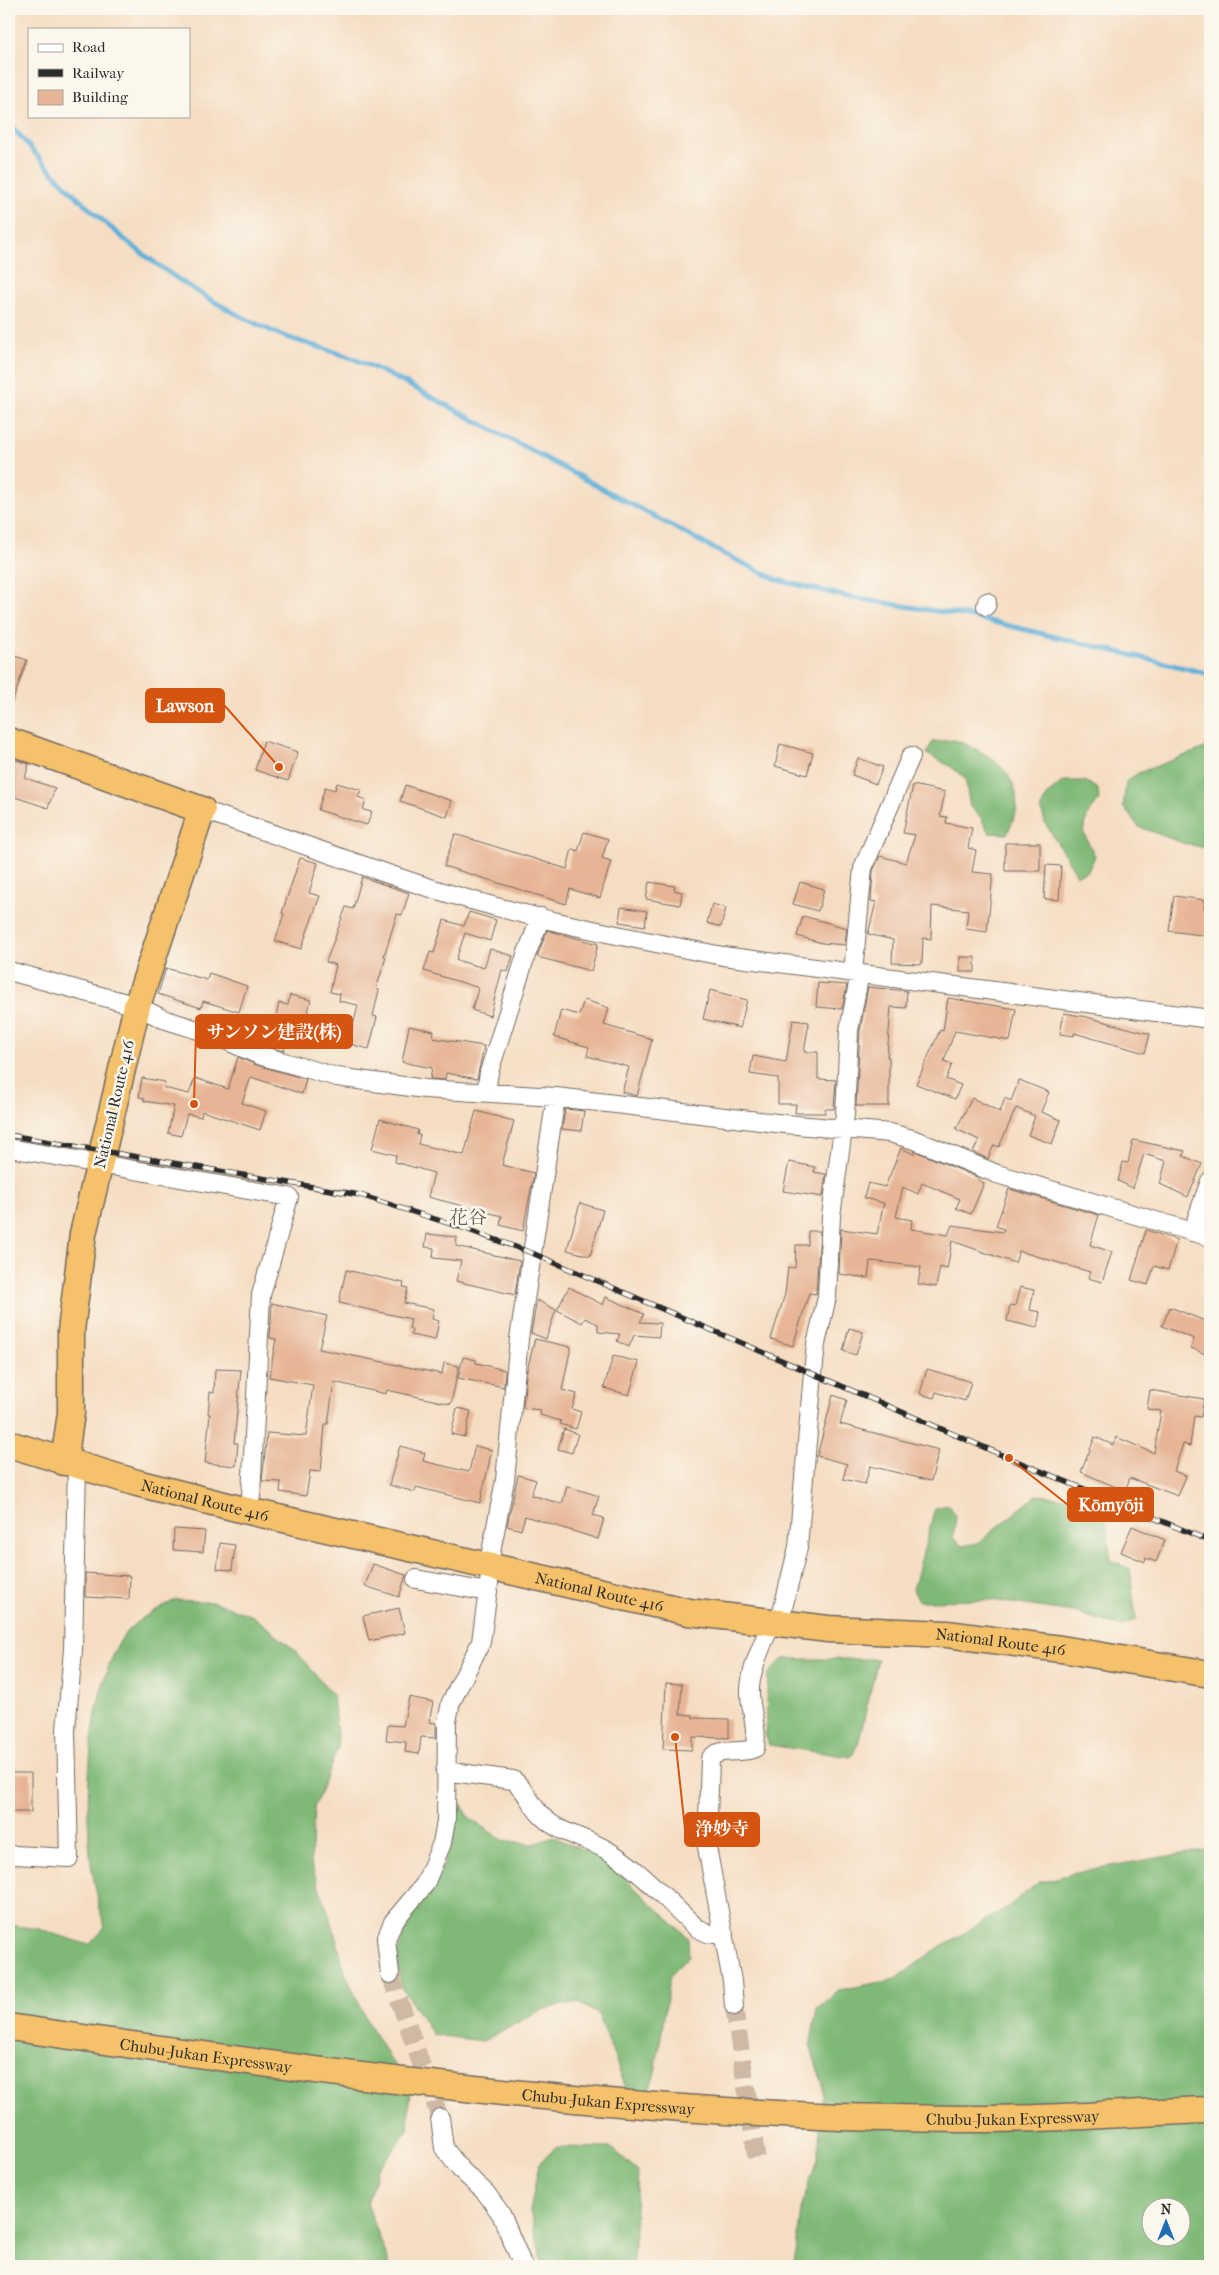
<svg xmlns="http://www.w3.org/2000/svg" width="1219" height="2275" viewBox="0 0 1219 2275" font-family="'IM FELL French Canon','Noto Serif JP',serif">
  <style>
    .forest { fill: #7fb977; stroke: #557251; fill-rule: evenodd }
    .lines { fill: none; stroke-linecap: round; stroke-linejoin: round }
    .stream { stroke: #5daed8; stroke-width: 5 }
    .building { fill: #e7b595 }
    .minor-tunnel { stroke: #cdb9a4; stroke-width: 18; stroke-dasharray: 18 9; stroke-linecap: butt }
    .minor-casing { stroke: #726960; stroke-width: 20 }
    .highway-casing { stroke: #726960; stroke-width: 29 }
    .minor { stroke: #fff; stroke-width: 18 }
    .highway { stroke: #f5c16b; stroke-width: 26 }
    .rail-casing { stroke: #2b2b2b; stroke-width: 5.5 }
    .rail { stroke: #fbf7ec; stroke-width: 4; stroke-dasharray: 11; stroke-linecap: butt }
    .labels { text-anchor: middle; dominant-baseline: central; stroke-width: 5; stroke-linejoin: round; paint-order: stroke }
    .street-label { font-size: 16px; fill: #2b2b2b; stroke: #fbf7ec }
    .quarter-label { font-size: 19px; fill: #6d5b50; stroke: #fbf7ec }
    .leader { fill: none; stroke: #d5540f; stroke-width: 2 }
    .callout-dot { fill: #d5540f; stroke: #fbf7ec; stroke-width: 2 }
    .callout { fill: #d5540f; stroke: #d5540f; stroke-width: 2 }
    .callout-label { font-size: 18px; text-anchor: middle; font-weight: bold; fill: #fff }
  </style>
  <rect width="100%" height="100%" fill="#fbf7ec"/>
  <filter id="ink" filterUnits="userSpaceOnUse"><feTurbulence type="fractalNoise" baseFrequency=".02" numOctaves="2"/><feDisplacementMap in="SourceGraphic" scale="10" xChannelSelector="R" yChannelSelector="G"/><feConvolveMatrix kernelMatrix="1 2 1 2 8 2 1 2 1" color-interpolation-filters="sRGB"/></filter>
  <filter id="wash" filterUnits="userSpaceOnUse"><feTurbulence type="fractalNoise" baseFrequency=".0096" numOctaves="4" result="noise"/><feDisplacementMap in="SourceGraphic" scale="20" xChannelSelector="R" yChannelSelector="G"/><feGaussianBlur stdDeviation="1.12" result="paint"/><feColorMatrix in="noise" values="0 0 0 0 0 0 0 0 0 0 0 0 0 0 0 0 0 1.4 0 .05"/><feComposite in="paint" operator="in"/></filter>
  <g filter="url(#wash)">
    <rect width="100%" height="100%" fill="#f5ddc2"/>
    <path class="forest" d="M954,740C985,750 1023,773 1016,812C1014,819 1010,827 1007,834L989,833L981,818L970,807L965,778L950,766L927,754L932,742Z
      M1210,746V849L1183,843L1139,827L1123,807L1126,782L1138,773Z
      M1063,781H1085L1098,789L1099,800L1087,816L1084,834L1095,856L1088,871L1077,875L1045,823L1041,807L1049,793Z
      M1037,1495L1076,1499L1106,1520L1111,1560L1130,1569L1136,1619L1122,1627L1074,1612L990,1600L919,1601L913,1590L935,1508L949,1505L956,1516L953,1538L962,1546L978,1543Z
      M175,1600L214,1602L253,1616L295,1650L333,1695L338,1747L314,1808L311,1864L333,1926L346,1975L369,2025L410,2089L408,2130L377,2171L367,2203L390,2266H9V1925L39,1929L89,1945L104,1929C100,1904 92,1879 90,1854C85,1793 89,1698 119,1643C130,1621 155,1611 175,1600Z
      M783,1659H878L858,1744L851,1757L769,1745L765,1734L768,1674Z
      M461,1803L470,1819L503,1840L533,1844L554,1837L602,1858L688,1937L689,1956L671,1974L655,2073L647,2094L628,2093L598,2014L576,2002L541,2010L483,2041L433,2035L400,1984L397,1955L406,1925L433,1889L449,1850L456,1822L455,1807Z
      M1210,1849V2266H794L801,2209L818,2156L823,2085L810,2046L817,2009L840,1990L896,1979L935,1950L1009,1906L1039,1882L1098,1868ZM1152,2208H1182V2238H1152Z
      M557,2147L612,2148L638,2171L633,2266H547L542,2263L530,2211L539,2163Z"/>
    <g class="lines">
      <path class="stream" d="M9,123C81,210 169,286 274,332C301,344 332,349 359,361C376,368 391,376 407,384L724,554L778,580L848,597L968,616L1210,674"/>
    </g>
    <g id="blocks">
      <path class="building" d="M9,654L27,660L11,706H9Z
        M264,741L298,752L288,781L255,770Z
        M780,744L813,753L807,775L775,766Z
        M858,758L883,767L876,784L852,775Z
        M16,760L29,764L25,778L55,788L48,808L9,795V780Z
        M337,783L361,790L358,797L366,800L363,810L372,812L367,825L318,810L325,787L335,790Z
        M405,785L452,801L447,817L400,801Z
        M913,785L945,792L940,816L947,817L946,823L972,828L968,848L976,850L972,872L993,874L987,932L966,929L968,910L932,906L931,939L923,938L922,964L892,963L893,940L868,934L876,902L871,901L873,871L880,856L906,863L915,835L903,833Z
        M584,832L608,839L602,858L611,861L600,898L570,889L566,904L444,866L455,834L567,869L572,849L578,851Z
        M1005,843H1040V871H1005Z
        M300,858L318,863L309,893L320,896L301,949L275,941L284,914L282,913Z
        M1046,865L1061,866L1059,900L1044,899Z
        M362,877L409,893L402,915L397,914L384,956L386,957L376,989L379,990L373,1016L377,1017L369,1049L349,1044L358,1005L339,1001L340,994L330,992L336,965L326,962L346,907L353,909Z
        M649,882L675,886L674,890L682,892L680,905L646,899Z
        M800,882L824,889L818,911L793,904Z
        M1174,896L1205,900L1204,908H1210V936L1169,931Z
        M712,904L726,908L721,927L707,923Z
        M621,907L647,911L645,926L619,922Z
        M469,912L496,920L490,941L465,933L456,960L484,968L490,949L513,956L508,972L502,970L490,1016L472,1010L478,989L476,987L424,971L430,952L434,953L444,920L464,926Z
        M803,916L847,928L845,945L822,943L797,936Z
        M547,930L598,944L591,971L537,957Z
        M960,957H975V972H960Z
        M166,968L207,980L209,973L247,986L239,1012L203,1001L201,1008L158,994Z
        M818,983L847,985L842,1009L816,1007Z
        M868,987L907,991L906,1008L891,1007L887,1057H889V1106H856L860,1031Z
        M710,990L747,1000L740,1028L703,1019Z
        M290,995L311,1000L306,1020L315,1022L310,1040L288,1035L284,1051L269,1047L279,1003L288,1005Z
        M948,998L1016,1009L1010,1041L955,1031L944,1061L952,1064L946,1079L961,1085L955,1099L916,1084L940,1030L943,1031Z
        M584,1000L609,1008L604,1025L652,1039L637,1096L622,1092L629,1067L587,1056L589,1047L554,1037L561,1010L579,1015Z
        M1064,1013L1087,1017L1150,1034L1145,1053L1074,1033V1036L1060,1034Z
        M793,1020L809,1022L804,1052H818V1079L836,1080L834,1109H825V1113H795L796,1104H778V1078L750,1074L753,1056L786,1062Z
        M409,1026L434,1031L433,1038L484,1046L477,1079L446,1073L445,1080L430,1079L432,1068L402,1062Z
        M238,1057L256,1065L306,1079L302,1094L251,1077L242,1103L266,1111L260,1130L202,1111L201,1117L187,1114L181,1136L168,1133L174,1106L144,1101V1098L139,1097L142,1078L165,1082L164,1088L189,1094L195,1078L228,1089Z
        M1019,1080L1049,1092L1041,1112L1061,1120L1052,1144L1028,1135L1035,1116L1016,1108L999,1147L994,1145L988,1159L973,1152L979,1140L956,1129L972,1098L1000,1112L1005,1098L1011,1101Z
        M565,1109L584,1111L581,1131L562,1129Z
        M476,1111L514,1121L502,1165L534,1173L523,1231L500,1225L502,1216L428,1197L434,1173L395,1162L396,1155L372,1149L380,1119L418,1130L417,1135H420L418,1144L464,1155Z
        M1133,1140L1185,1151L1183,1156L1202,1164L1188,1197L1160,1184L1166,1161L1144,1154L1133,1188L1118,1181L1123,1162L1128,1163Z
        M901,1148L914,1154L915,1151L979,1178L978,1180L984,1183L971,1214L956,1208L960,1199L922,1183L918,1194L903,1187L896,1217L912,1220L911,1229L948,1235L952,1225L1003,1232L1004,1229L996,1226L1009,1189L1099,1215L1090,1245L1112,1252L1102,1282L1088,1278L1090,1272L1019,1251L1015,1263L952,1241L947,1269L940,1267L936,1287L918,1284L921,1267L880,1262L870,1261L868,1278L839,1274L841,1229L877,1234L884,1203L864,1198L868,1183L885,1187Z
        M789,1162L815,1167L814,1172L826,1174L823,1197L783,1191Z
        M580,1203L603,1210L590,1256L567,1250Z
        M1146,1230L1177,1240L1168,1270L1154,1266L1148,1285L1131,1280Z
        M808,1231H820L816,1294L809,1293L793,1346L771,1339L785,1294L788,1267L795,1268L796,1245H808Z
        M427,1234L457,1237L456,1246L520,1261L515,1295L456,1281L461,1261L433,1258L434,1248L425,1247Z
        M346,1270L404,1283L403,1287L408,1288L404,1303L434,1309L432,1319L439,1321L435,1340L411,1335L412,1329H409L411,1319L339,1303Z
        M569,1287L603,1305L606,1297L644,1314L640,1322L660,1323L659,1337L634,1335L629,1347L617,1341L620,1334L598,1332V1324L585,1318L582,1323L557,1310Z
        M1020,1287L1034,1290L1030,1310L1040,1312L1037,1328L1007,1321L1010,1305L1015,1306Z
        M537,1300L556,1310L546,1339L531,1333Z
        M272,1303L327,1316L319,1349L442,1374L444,1363L459,1366L451,1404L387,1390L386,1394L334,1382L328,1424H325L321,1472L310,1471L306,1496L280,1492L281,1482L262,1481L267,1433L306,1436L313,1385L269,1377L276,1339L270,1338Z
        M1170,1307L1210,1323V1356L1191,1348L1194,1339L1162,1326Z
        M849,1328L863,1332L856,1355L843,1351Z
        M535,1339L571,1347L562,1390L577,1394L572,1409L581,1412L576,1429L560,1424L561,1421L540,1415L541,1410L523,1408L526,1374Z
        M613,1356L639,1362L629,1395L604,1388Z
        M463,1357L476,1360V1363L505,1370L504,1387L458,1378Z
        M215,1369L241,1370L234,1443H238L236,1466L205,1463L210,1414H208L210,1392L214,1393Z
        M927,1369L971,1382L965,1401L936,1392L934,1398L920,1394Z
        M1150,1390L1204,1399L1201,1417L1194,1416L1190,1446L1183,1444L1174,1471L1186,1476L1178,1496L1130,1478L1125,1491L1081,1472L1095,1437L1113,1445L1116,1437L1154,1453L1161,1411L1147,1409Z
        M833,1395L847,1400L840,1424L939,1450L931,1481L870,1466L865,1484L843,1479L847,1464L817,1456Z
        M457,1408L471,1411L465,1437L451,1434Z
        M564,1429L578,1434L572,1453L558,1449Z
        M400,1446L425,1453L423,1461L469,1472L475,1446L492,1450L480,1503L416,1487L415,1492L389,1485Z
        M518,1475L536,1480L531,1495L562,1504L567,1486L599,1496L593,1515L604,1518L598,1539L525,1516L521,1530L507,1526Z
        M1132,1526L1165,1540L1156,1562L1146,1558L1145,1562L1121,1552Z
        M174,1529L205,1531L203,1552L173,1550Z
        M220,1543L235,1545L232,1570L217,1569Z
        M373,1564L406,1575L399,1597L365,1586Z
        M85,1573L130,1576L129,1599L85,1597Z
        M399,1608L405,1633L369,1641L363,1616Z
        M666,1683L682,1684L680,1714L693,1715V1718L729,1719V1738L692,1737V1750L663,1749Z
        M409,1697L433,1702L429,1722L436,1723V1738L421,1737L419,1754L405,1752L406,1742L386,1740L388,1725L403,1726Z
        M9,1773H31V1812H9Z"/>
    </g>
  </g>
  <g filter="url(#ink)">
    <use href="#blocks" fill-opacity="0" stroke="#726960" stroke-width="1"/>
    <g class="lines">
      <path class="minor-tunnel" d="M390,1974L440,2118
        M734,2006L757,2161"/>
      <defs>
        <path id="minor" d="M986,606L987,602
          M202,810C276,834 350,862 424,886C522,917 623,937 723,956L1210,1019
          M9,971L137,1006L163,1019L214,1035L259,1055L337,1077L425,1089L556,1097L785,1124L890,1133L915,1140L997,1174L1210,1237
          M853,972L863,868L911,756
          M486,1093L489,1072L526,955L541,917
          M9,1148L289,1197L261,1295L251,1496L248,1511
          M1192,1232L1210,1181
          M488,1568L505,1480L519,1339L556,1097
          M416,1579L488,1592
          M779,1624L798,1547L813,1373L816,1344L827,1297L831,1216L845,1115L849,1030L860,973
          M445,1771L513,1780C527,1790 531,1807 544,1818C560,1833 586,1838 605,1849C639,1868 668,1902 697,1928L710,1934H724
          M15,1855L69,1858L66,1730L73,1650L77,1466
          M390,1974L386,1939L393,1922L425,1884L442,1843L446,1821L447,1721L451,1702L481,1642L491,1568
          M734,2006L732,1981L707,1847L710,1759C720,1746 741,1755 755,1748C758,1729 751,1713 750,1694C749,1670 763,1645 771,1623
          M440,2118L444,2148L460,2169L486,2193L501,2214L523,2266"/>
        <g id="highway">
          <path d="M9,741L202,810L137,1006L83,1234L71,1331V1413L64,1462"/>
          <path id="s1" d="M9,1444L137,1483L248,1511L689,1612L828,1629L947,1634L1061,1649L1210,1674"/>
          <path id="s2" d="M9,2027C285,2068 561,2106 841,2117C889,2118 938,2119 986,2119C1061,2119 1136,2112 1210,2110"/>
        </g>
      </defs>
      <use href="#minor" class="minor-casing"/>
      <use href="#highway" class="highway-casing"/>
      <use href="#minor" class="minor"/>
      <use href="#highway" class="highway"/>
      <defs>
        <path id="rail" d="M9,1135L360,1195L463,1228L532,1253L1009,1458L1210,1541"/>
      </defs>
      <use href="#rail" class="rail-casing"/>
      <use href="#rail" class="rail"/>
    </g>
  </g>
  <g class="labels">
    <g class="street-label">
      <text transform="translate(114 1104) rotate(-77)">National Route 416</text>
      <text stroke="none"><textPath href="#s1" startOffset="204">National Route 416</textPath></text>
      <text stroke="none"><textPath href="#s1" startOffset="609">National Route 416</textPath></text>
      <text stroke="none"><textPath href="#s1" startOffset="1014">National Route 416</textPath></text>
      <text stroke="none"><textPath href="#s2" startOffset="199">Chubu-Jukan Expressway</textPath></text>
      <text stroke="none"><textPath href="#s2" startOffset="604">Chubu-Jukan Expressway</textPath></text>
      <text stroke="none"><textPath href="#s2" startOffset="1009">Chubu-Jukan Expressway</textPath></text>
    </g>
    <g class="quarter-label">
      <text x="468" y="1218">花谷</text>
    </g>
  </g>
  <path class="leader" d="M279 767L224 705M194 1104L196 1032M1009 1458L1068 1505M675 1737L685 1829"/>
  <g class="callout-dot">
    <circle cx="279" cy="767" r="5"/>
    <circle cx="194" cy="1104" r="5"/>
    <circle cx="1009" cy="1458" r="5"/>
    <circle cx="675" cy="1737" r="5"/>
  </g>
  <g class="callout">
    <rect x="146" y="689" width="78" height="33" rx="5"/>
    <rect x="196" y="1015" width="156" height="33" rx="5"/>
    <rect x="1068" y="1488" width="85" height="33" rx="5"/>
    <rect x="685" y="1813" width="74" height="33" rx="5"/>
  </g>
  <g class="callout-label">
    <text x="185" y="712">Lawson</text>
    <text x="274" y="1038">サンソン建設(株)</text>
    <text x="1111" y="1511">Kōmyōji</text>
    <text x="722" y="1835">浄妙寺</text>
  </g>
  <rect width="1219" height="2275" fill="none" stroke="#fbf7ec" stroke-width="30"/>
  <rect x="28" y="28" width="162" height="90" fill="#fbf7ec" stroke="#a8a59f"/>
  <rect x="38" y="44" width="25" height="8" fill="#ffffff" stroke="#a8a59f"/>
  <text x="72" y="52" font-size="15" fill="#2b2b2b">Road</text>
  <rect x="38" y="69" width="25" height="8" fill="#2b2b2b" stroke="#a8a59f"/>
  <text x="72" y="78" font-size="15" fill="#2b2b2b">Railway</text>
  <rect x="38" y="90" width="25" height="15" fill="#e7b595" stroke="#a8a59f"/>
  <text x="72" y="102" font-size="15" fill="#2b2b2b">Building</text>
  <g transform="translate(1166 2222)"><circle r="24" fill="#fbf7ec" stroke="#a8a59f"/>
  <path d="M0-4L9 19L0 12L-9 19Z" fill="#1f6fb2"/>
  <text y="-8" font-size="14" font-weight="bold" text-anchor="middle" fill="#2b2b2b">N</text>
  </g>
</svg>
